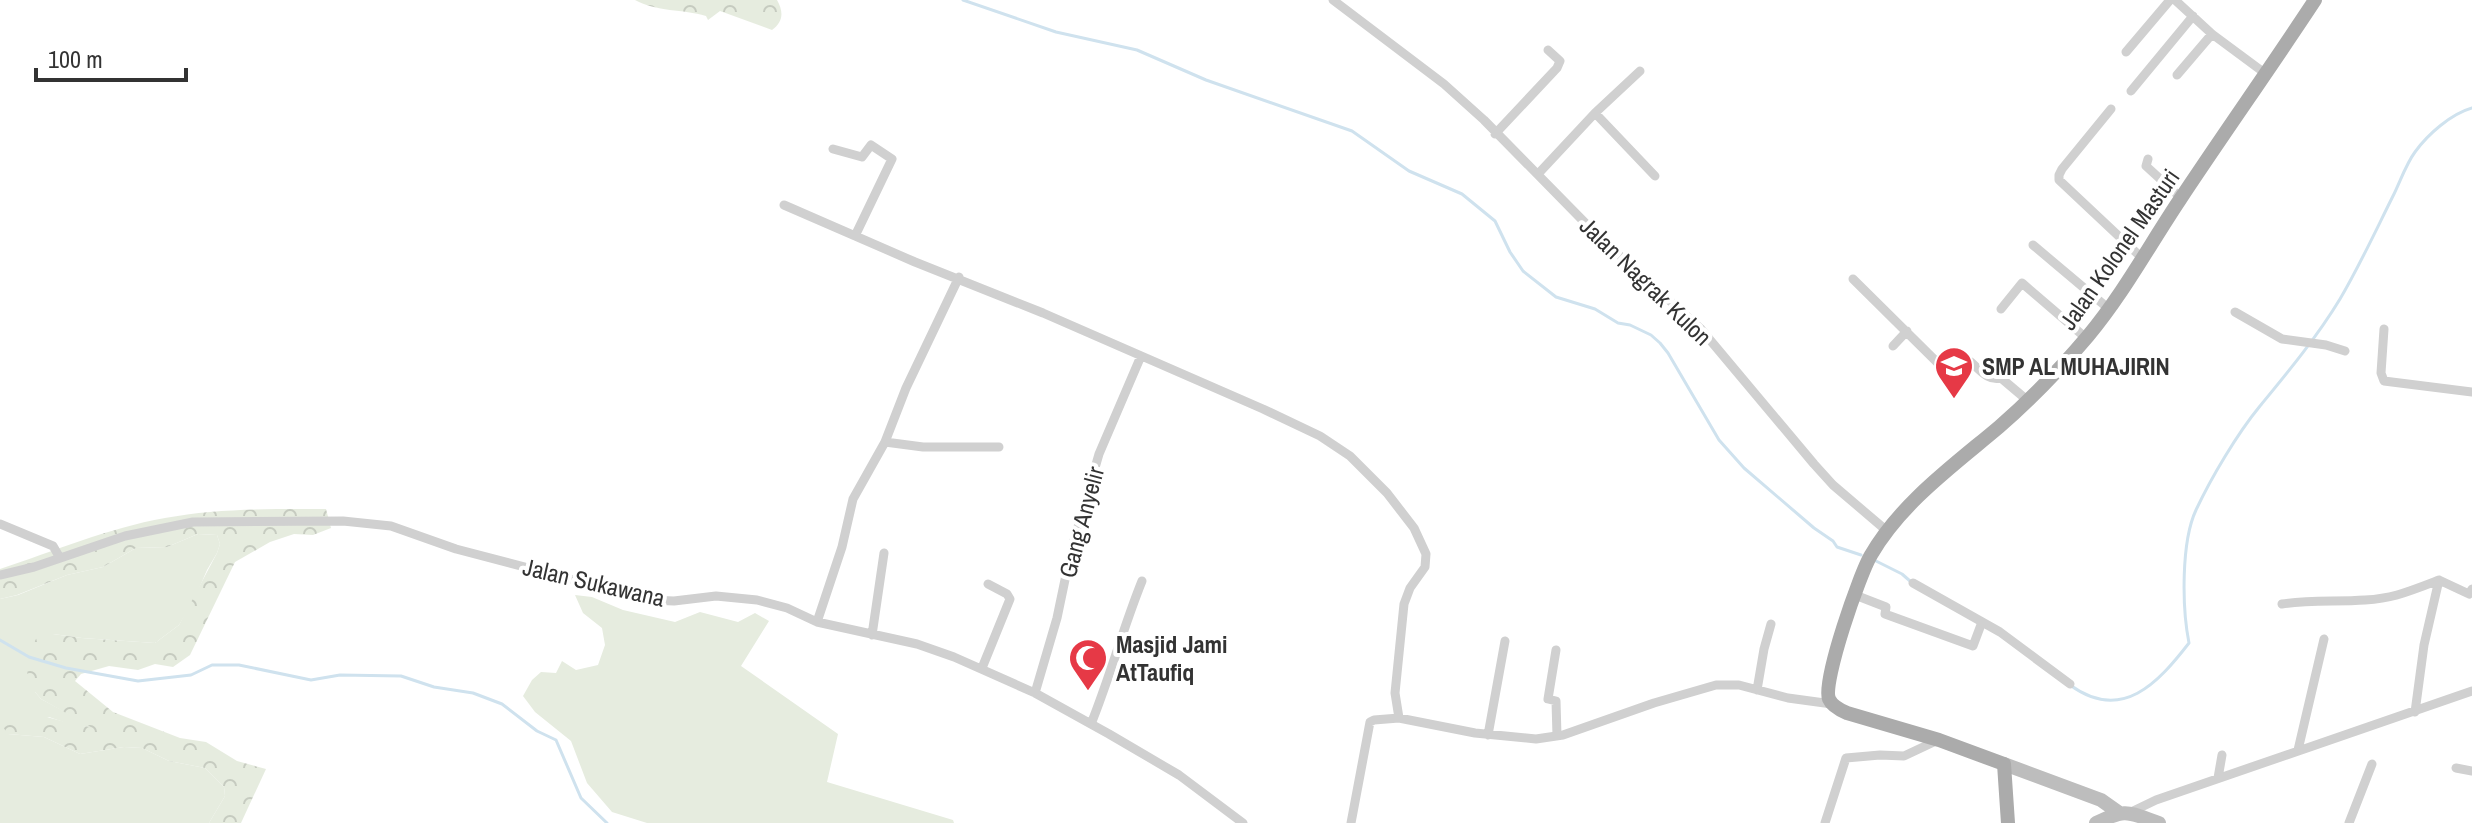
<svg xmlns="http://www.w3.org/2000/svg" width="2472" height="823" viewBox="0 0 2472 823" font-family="'Archivo Narrow',sans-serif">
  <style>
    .grass { fill: #e6ecdf }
    .forest { fill: url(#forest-crowns) }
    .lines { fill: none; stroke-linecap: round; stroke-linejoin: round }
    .stream { stroke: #cfe2ee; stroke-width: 3 }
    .minor { stroke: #d0d0d0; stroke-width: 9 }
    .secondary { stroke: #bdbdbd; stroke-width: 14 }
    .primary { stroke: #ababab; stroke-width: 14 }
    .labels { text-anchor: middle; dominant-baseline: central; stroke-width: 8; stroke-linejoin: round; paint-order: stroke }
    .street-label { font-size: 24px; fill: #333; stroke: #fff }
    .poi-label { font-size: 24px; font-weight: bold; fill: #333; stroke: #fff; text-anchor: start }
  </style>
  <defs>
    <pattern id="forest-crowns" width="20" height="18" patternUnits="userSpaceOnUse" patternTransform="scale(2)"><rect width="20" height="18" fill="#e6ecdf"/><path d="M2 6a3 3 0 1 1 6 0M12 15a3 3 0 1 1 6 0" fill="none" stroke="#c6cbc0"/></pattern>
  </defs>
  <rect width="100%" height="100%" fill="#fff"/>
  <path class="grass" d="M198,534L217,535L220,544L217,553L207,570L194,600L179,625L155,643L82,638L53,634L35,692L41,699L93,727L75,726L49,717L8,734L44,737L80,754L124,747L142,748L169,761L205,768L224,787L225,796L209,823H0V599L18,595L67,575L103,567L136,548L167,547Z
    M575,595L592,597L623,610L675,622L700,612L738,622L755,613L769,621L741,666L838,734L827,782L953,820L954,823H647L612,812L587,783L571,741L535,712L523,696L532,680L541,672L556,673L562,661L576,670L598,665L605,645L602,628L583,613Z"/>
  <path class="forest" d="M635,0H777C784,12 783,22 772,30L720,11L708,20L706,16C683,9 656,12 635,0Z
    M326,509L331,528L313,535L294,534L270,542L235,562L190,655L173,667L155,664L138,670L109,666L81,674L75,681L113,712L180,738L206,742L237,761L266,769L241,823H209L225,796L224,787L205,768L169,761L142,748L124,747L80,754L44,737L8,734L3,727L5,718C31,706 64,725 91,727L41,699L35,692L27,675L31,648L36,639L44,634H53L82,638L155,643L179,625L217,553L220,544L217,535L198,534L167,547L136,548L103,567L67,575L17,595L0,599V569C55,551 108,528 165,518C217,508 273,509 326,509Z"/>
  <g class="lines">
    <path class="stream" d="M963,0L1056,32L1137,50L1206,80L1352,131L1409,171L1462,194L1495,221L1510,252L1523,271L1556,297L1595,309L1618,323L1630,325L1651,335L1660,343L1668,353L1719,440L1744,468L1814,528L1833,541L1837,547L1861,555
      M1876,561L1902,574L1910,581
      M0,640L29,657L66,668L138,681L191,675L212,665H239L311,680L340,675L401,676L434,687L473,693L502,704L537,731L556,740L581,798L607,823
      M2070,685C2122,723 2158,683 2189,643C2182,608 2181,542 2196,510C2211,478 2237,434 2260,406C2288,372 2317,337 2340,299C2360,265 2376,230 2393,196C2400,182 2406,164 2415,152C2428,134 2451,114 2472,108"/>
    <path class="minor" d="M1333,0L1444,84L1484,120L1600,238L1700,328L1814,464L1833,485L1887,531
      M2175,0L2212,34L2266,74
      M2126,52L2170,0
      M2177,75L2212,34
      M2131,91L2193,16
      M2111,109L2062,169L2059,175V180L2142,258
      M1595,113L1655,176
      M1495,134L1557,68L1560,61L1548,50
      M833,149L862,157L871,145L892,159L855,236
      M2148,159L2146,166L2181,198
      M1538,174L1595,113L1640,71
      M784,205L915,262L1043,313L1263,409L1320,436L1350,456L1387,493L1414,528L1426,554L1425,567L1410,588L1404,604L1395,693L1399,718
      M2033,245L2109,309
      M1853,279L1955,380L1971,362C1981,371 1988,381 2001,378L2027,400
      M2001,309L2022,283L2086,338
      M2235,312L2282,339L2326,345L2345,351
      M2384,329L2381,373L2384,381L2472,392
      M1893,346L1907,331
      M885,442L923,447H999
      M0,524L53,546L60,558
      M0,575L34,567L125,536L193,522L343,521L391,526L456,549L650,600L674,601L716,596L757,600L787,608L817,622L917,644L954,657L1035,693L1109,734L1179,775L1243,823
      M1913,583L2000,632L2070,684
      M1855,595L1886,607L1885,614L1973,646L1982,622
      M2282,604C2320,598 2360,605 2397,595C2411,591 2426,585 2439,580L2469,594L2472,589
      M817,622L842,547L853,499L885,442L906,388L959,277
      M872,635L884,553
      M1556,650L1548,699L1556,701L1557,736
      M982,668L1010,599L1007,594L988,584
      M1757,690L1764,649L1771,624
      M1035,693L1057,618L1071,551L1099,454L1141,356
      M2415,712L2424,645L2439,580
      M1091,724C1110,677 1123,628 1142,581
      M1488,735L1505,641
      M2298,750L2324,639
      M2456,768L2472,771
      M2218,778L2222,755
      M2129,813L2156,800L2472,691
      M1351,823L1370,722L1374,720L1399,718L1475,733L1536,739L1563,735L1654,703L1716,685H1739L1788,698L1832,704
      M1825,823L1846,758L1880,755L1904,756L1938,740
      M2349,823L2372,764"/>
    <path class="secondary" d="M2004,764L2101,800L2118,812
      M2096,823C2127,808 2127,812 2159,823"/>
    <path class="primary" d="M2008,823L2004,764L1939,740L1847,713C1840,710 1832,706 1829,699C1822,682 1860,573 1871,555C1901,503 1954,465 1999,427C2030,400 2061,368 2088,336C2123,294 2149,246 2179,201C2224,133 2271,67 2315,0"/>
  </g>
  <defs>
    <symbol id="school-pin" viewBox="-11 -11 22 30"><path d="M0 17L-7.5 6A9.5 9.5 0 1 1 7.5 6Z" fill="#e63946" stroke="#fff"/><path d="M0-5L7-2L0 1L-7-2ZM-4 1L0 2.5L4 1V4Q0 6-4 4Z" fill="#fff"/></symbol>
    <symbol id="mosque-pin" viewBox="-11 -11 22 30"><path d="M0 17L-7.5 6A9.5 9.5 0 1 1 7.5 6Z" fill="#e63946" stroke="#fff"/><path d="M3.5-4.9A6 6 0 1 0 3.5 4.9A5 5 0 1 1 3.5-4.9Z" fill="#fff"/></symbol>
  </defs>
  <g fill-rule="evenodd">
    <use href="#school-pin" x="1932" y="344" width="44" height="60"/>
    <use href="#mosque-pin" x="1066" y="636" width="44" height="60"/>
  </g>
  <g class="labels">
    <g class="street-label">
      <text transform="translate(2119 249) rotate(-55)">Jalan Kolonel Masturi</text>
      <text transform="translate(1646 281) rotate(44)">Jalan Nagrak Kulon</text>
      <text transform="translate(1081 522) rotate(-75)">Gang Anyelir</text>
      <text transform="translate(594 582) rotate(13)">Jalan Sukawana</text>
    </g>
    <g class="poi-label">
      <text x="1982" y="366">SMP AL MUHAJIRIN</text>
      <text x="1116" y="644">Masjid Jami<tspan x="1116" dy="28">AtTaufiq</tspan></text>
    </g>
  </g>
  <path d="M36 68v12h150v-12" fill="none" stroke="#333333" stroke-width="4"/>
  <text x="48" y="68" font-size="24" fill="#333333" stroke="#ffffff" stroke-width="6" paint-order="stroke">100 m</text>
</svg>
